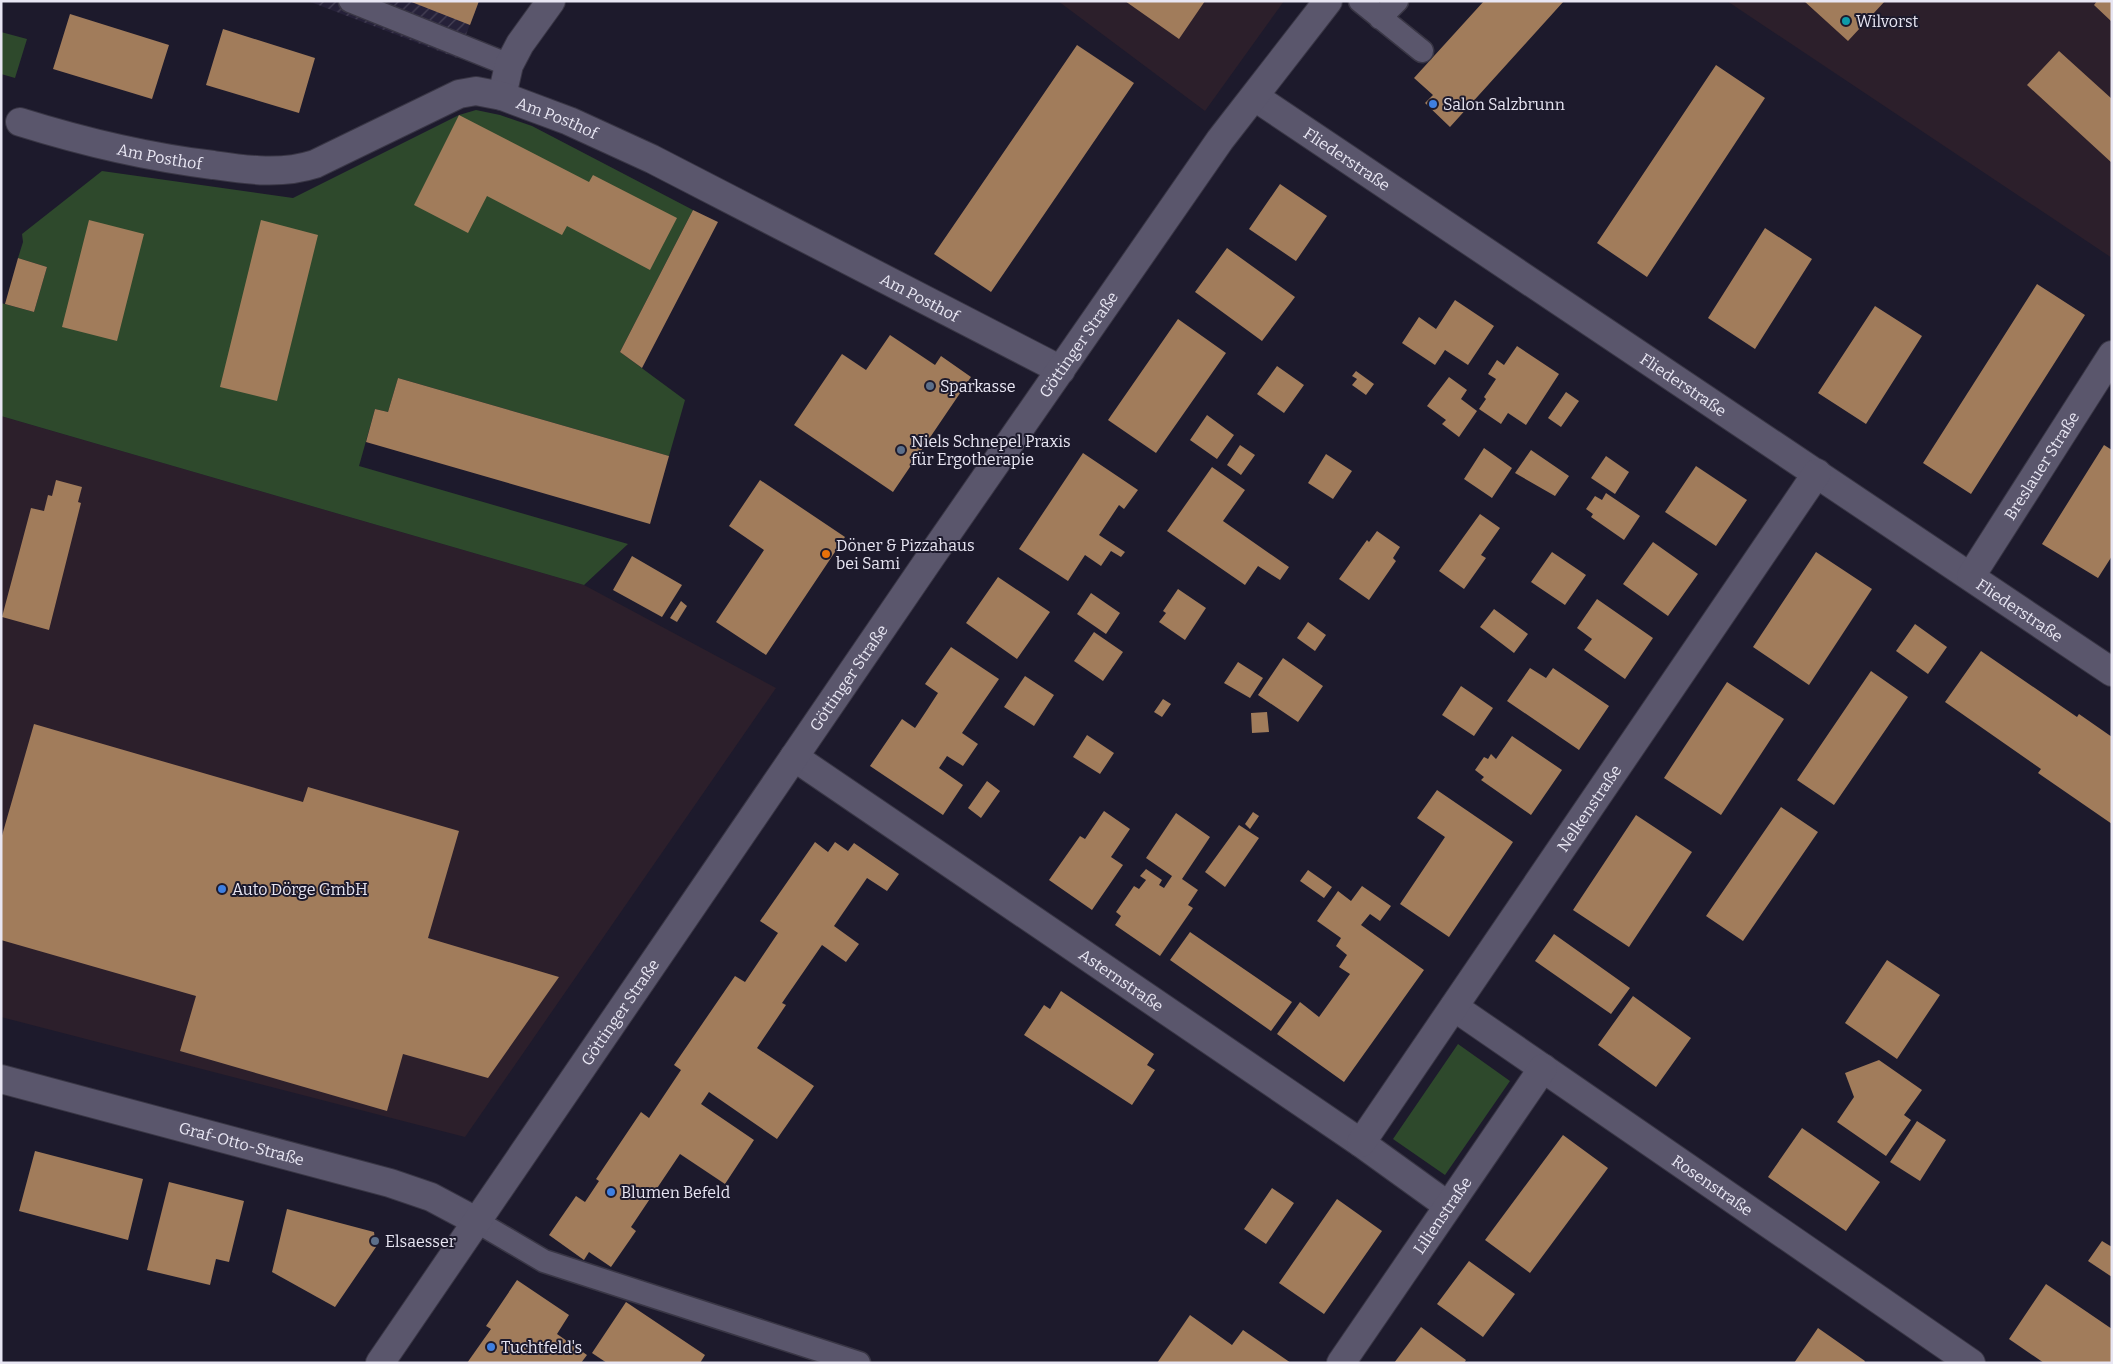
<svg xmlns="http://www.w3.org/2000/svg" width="2113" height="1364" viewBox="0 0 2113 1364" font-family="Bitter,serif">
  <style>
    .commercial { fill: #2c1f2b }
    .industrial { fill: url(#industrial-furrows) }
    .green { fill: #2e492c }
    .building { fill: #a17c5b }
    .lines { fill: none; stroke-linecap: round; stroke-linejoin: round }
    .lane-casing { stroke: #393645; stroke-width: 25 }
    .street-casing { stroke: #393645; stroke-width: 30 }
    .secondary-casing { stroke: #393645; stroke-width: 30 }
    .lane { stroke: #5a566c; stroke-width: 22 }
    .street { stroke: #5a566c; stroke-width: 28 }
    .secondary { stroke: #5a566c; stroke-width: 28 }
    .culture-dot { fill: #0f9aa8; stroke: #1d1a2c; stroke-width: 2 }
    .shop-dot { fill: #3f7fe0; stroke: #1d1a2c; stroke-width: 2 }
    .service-dot { fill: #5c6f8a; stroke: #1d1a2c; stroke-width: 2 }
    .food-dot { fill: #e8710a; stroke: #1d1a2c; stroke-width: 2 }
    .labels { text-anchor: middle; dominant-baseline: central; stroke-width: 4; stroke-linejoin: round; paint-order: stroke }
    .poi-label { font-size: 16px; fill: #e8e6f3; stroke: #1d1a2c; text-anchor: start }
    .street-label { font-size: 16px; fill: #e8e6f3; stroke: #1d1a2c }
  </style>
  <defs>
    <pattern id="industrial-furrows" width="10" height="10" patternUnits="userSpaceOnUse" patternTransform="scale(1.25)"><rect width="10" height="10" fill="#262139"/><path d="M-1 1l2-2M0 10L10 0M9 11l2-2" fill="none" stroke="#464156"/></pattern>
  </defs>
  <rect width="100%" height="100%" fill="#1d1a2c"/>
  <path class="commercial" d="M1058,1H1284L1205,111Z
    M1727,1H2112V258Z
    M1,416L584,585L776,688L465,1137L1,1017Z"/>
  <path class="industrial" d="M308,1H479L457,58Z"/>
  <path class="green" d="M1,32L27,39L15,78L1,74Z
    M476,110L500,115L532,126L693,210L620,352L685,400L669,456L398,378L388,412L375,409L359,466L628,544L584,585L1,416V303L34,312L47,267L18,258L23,242L22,234L102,171L293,198L459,115Z
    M1458,1044L1510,1081L1445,1175L1393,1139Z"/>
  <path class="building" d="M409,1H479L470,25Z
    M1125,1H1205L1179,39Z
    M1484,1H1564L1450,127L1425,103L1433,95L1414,78Z
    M1804,1H1885L1848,41Z
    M2097,1H2112V22L2094,5Z
    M70,14L169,45L152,99L53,69Z
    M223,29L315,58L299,113L206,85Z
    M1077,45L1134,83L991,292L934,254Z
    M2059,51L2112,99V163L2027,85Z
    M1716,65L1765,98L1647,277L1597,243Z
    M459,115L589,182L593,175L677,218L650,270L567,226L562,235L487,196L468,233L414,205Z
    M1280,184L1327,216L1296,261L1249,229Z
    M693,210L718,222L642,368L620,352Z
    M89,220L144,234L117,341L62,327Z
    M261,220L318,235L277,401L220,387Z
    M1765,228L1812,259L1755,349L1708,318Z
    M1227,248L1295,297L1262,341L1195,292Z
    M18,258L47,267L34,312L5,304Z
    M2037,284L2085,315L1971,494L1923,463Z
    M1455,300L1494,326L1468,365L1445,350L1435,365L1402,343L1419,317L1436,329Z
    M1875,306L1922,336L1866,424L1818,393Z
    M1178,319L1226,353L1156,453L1108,420Z
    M890,335L935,365L941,356L971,377L893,492L794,425L842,354L866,370Z
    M1517,346L1559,374L1526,425L1508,413L1501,424L1479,409L1486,399L1484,397L1496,379L1488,374L1497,360L1504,365Z
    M1277,366L1304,385L1284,413L1257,394Z
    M1356,371L1374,384L1366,395L1352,385L1357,379L1352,376Z
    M1449,377L1467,390L1461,399L1477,411L1459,437L1442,424L1446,420L1427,406Z
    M398,378L669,456L650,524L366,442L375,409L388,412Z
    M1566,392L1579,401L1561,427L1548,418Z
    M1207,415L1234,435L1217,459L1190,440Z
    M1240,445L1255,455L1241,475L1227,465Z
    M2104,445L2112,450V556L2098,578L2042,544Z
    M1484,448L1512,468L1492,498L1464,479Z
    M1531,450L1569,476L1555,496L1515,473Z
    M1083,453L1138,490L1124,509L1119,505L1099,535L1125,552L1121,557L1111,551L1101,566L1085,555L1068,581L1019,549Z
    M1326,454L1352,471L1333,499L1308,483Z
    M1606,456L1629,472L1615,494L1591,478Z
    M1696,466L1747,500L1716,546L1665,512Z
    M1212,467L1245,490L1223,521L1289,567L1280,580L1258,566L1245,585L1167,531Z
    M56,480L82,487L78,502L81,503L49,630L2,617L31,508L44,511L48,495L52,496Z
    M760,480L845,537L766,655L716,622L764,550L729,526Z
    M1606,493L1640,516L1624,540L1591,517L1593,514L1586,509L1595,496L1602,500Z
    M1480,514L1500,528L1481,555L1486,558L1464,589L1439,571Z
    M1377,531L1400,547L1393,558L1396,561L1369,600L1339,579L1367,540L1369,542Z
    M1653,542L1698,574L1668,616L1623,584Z
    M1552,552L1586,575L1565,605L1531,582Z
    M1816,552L1872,589L1809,685L1753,647Z
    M632,556L682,585L662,617L613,590Z
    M998,577L1050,612L1017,659L966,623Z
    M1178,589L1206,608L1185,640L1159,622L1166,613L1163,611Z
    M1091,593L1120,613L1106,634L1077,614Z
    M1597,599L1653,638L1625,679L1584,650L1592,639L1577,628Z
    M681,601L687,606L677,622L670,618Z
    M1494,609L1528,634L1514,653L1480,627Z
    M1308,622L1326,635L1315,651L1297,638Z
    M1915,624L1947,647L1928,674L1896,651Z
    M1094,632L1123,652L1103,681L1074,661Z
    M951,647L999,679L962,733L978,744L963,766L947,756L939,768L963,785L943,815L870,766L902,719L915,728L927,710L938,693L925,684Z
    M1981,651L2077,717L2079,714L2112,737V824L2038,773L2041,769L1945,702Z
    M1283,658L1323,686L1298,722L1258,695Z
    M1238,662L1263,678L1250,698L1224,683Z
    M1530,668L1546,678L1553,668L1609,706L1579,750L1507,701Z
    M1871,671L1908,697L1834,805L1797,780Z
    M1025,676L1054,695L1034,726L1004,707Z
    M1727,682L1784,719L1721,815L1664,778Z
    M1461,686L1493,708L1474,736L1442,715Z
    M1163,699L1171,704L1162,717L1154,712Z
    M1267,712L1269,732L1252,733L1251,713Z
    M34,724L303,802L308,787L459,831L428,938L559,977L488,1078L403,1054L387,1111L180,1051L196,996L1,940V839Z
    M1087,735L1114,753L1100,774L1073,757Z
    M1512,736L1562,770L1531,815L1481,780L1484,777L1475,770L1484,757L1488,759L1491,754L1496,759Z
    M987,781L1000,791L981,818L968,808Z
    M1437,790L1513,842L1449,937L1400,904L1445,837L1417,818Z
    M1781,807L1818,832L1743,941L1706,916Z
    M1104,811L1130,829L1111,857L1123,865L1092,910L1049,880L1080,836L1085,839Z
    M1253,812L1259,816L1250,829L1245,824Z
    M1176,813L1210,837L1182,879L1198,890L1188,905L1193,908L1160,956L1115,925L1121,916L1116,912L1134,886L1139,889L1146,880L1140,876L1146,869L1162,880L1159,885L1164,888L1172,876L1146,858Z
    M1636,815L1692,852L1629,947L1573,910Z
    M1239,825L1259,838L1225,887L1205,872Z
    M815,842L828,852L835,842L848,851L854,843L899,874L887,891L867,878L834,926L859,944L846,962L822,945L782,1003L786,1005L757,1048L814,1086L777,1139L709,1092L701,1104L754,1140L725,1184L680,1154L631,1227L636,1231L611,1267L589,1252L584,1260L549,1235L576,1196L585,1202L599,1181L596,1179L641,1112L649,1118L681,1070L674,1065L735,976L745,982L778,933L760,921Z
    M1308,870L1332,887L1324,898L1300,881Z
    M1362,886L1391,906L1380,921L1370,914L1361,925L1424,970L1344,1082L1277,1034L1300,1002L1319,1017L1350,974L1339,967L1347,955L1336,946L1341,938L1317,921L1338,891L1351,901Z
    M1190,932L1292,1002L1271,1031L1170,960Z
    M1554,934L1630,988L1611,1014L1535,961Z
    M1887,960L1940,995L1897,1059L1845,1023Z
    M1061,991L1154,1054L1147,1065L1155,1070L1132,1105L1024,1035L1044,1005L1050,1009Z
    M1633,996L1691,1038L1656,1087L1598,1045Z
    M1879,1060L1922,1090L1904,1115L1911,1120L1886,1156L1837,1122L1854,1097L1845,1073Z
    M1917,1121L1946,1140L1920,1181L1890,1162Z
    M1802,1128L1880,1182L1846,1231L1768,1177Z
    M1563,1135L1608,1168L1530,1273L1485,1240Z
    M35,1151L143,1179L128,1240L19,1211Z
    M169,1182L244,1201L229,1262L216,1259L210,1285L147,1270Z
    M1272,1188L1294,1203L1266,1244L1244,1229Z
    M1337,1199L1382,1231L1324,1314L1279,1283Z
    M287,1209L374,1232L376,1247L335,1307L272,1272Z
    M2102,1241L2112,1247V1277L2088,1261Z
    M1469,1261L1515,1294L1483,1337L1437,1304Z
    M517,1280L569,1315L557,1334L587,1355L581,1363H467L491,1329L486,1326Z
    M2046,1284L2112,1329V1363H2044L2009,1339Z
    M626,1302L705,1355L700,1363H607L592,1353Z
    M1190,1315L1232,1345L1243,1330L1291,1363H1157Z
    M1421,1327L1466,1360L1464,1363H1394Z
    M1818,1328L1865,1361L1864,1363H1794Z"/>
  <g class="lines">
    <defs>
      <path id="lane" d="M350,1L509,65
        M1360,1L1422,51
        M1380,18L1397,1
        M476,1221L544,1261L859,1363"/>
      <g id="street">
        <path d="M502,96L509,65L520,44L551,1"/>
        <path id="s1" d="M1255,97L2112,672"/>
        <path id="s2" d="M20,122C84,142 147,157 213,165C248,170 281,175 315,164L459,94L476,91L502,96L569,121L652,159L1061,370"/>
        <path id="s3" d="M1971,576L2112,355"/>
        <path id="s4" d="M794,757L1361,1143L1447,1205"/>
        <path id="s5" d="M1454,1007L1971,1363"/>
        <path id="s6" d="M1,1079L390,1183L431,1197L476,1221"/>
        <path id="s7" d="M1361,1143L1817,473"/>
        <path id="s8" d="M1341,1363L1543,1068"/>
      </g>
      <g id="secondary">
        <path id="s9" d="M380,1363L930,558L1220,140L1328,1"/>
      </g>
    </defs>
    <use href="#lane" class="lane-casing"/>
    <use href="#street" class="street-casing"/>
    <use href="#secondary" class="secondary-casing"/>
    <use href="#lane" class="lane"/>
    <use href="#street" class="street"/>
    <use href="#secondary" class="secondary"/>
  </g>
  <circle class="culture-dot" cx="1846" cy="21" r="5"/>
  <g class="shop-dot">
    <circle cx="1433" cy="104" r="5"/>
    <circle cx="222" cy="889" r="5"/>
    <circle cx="611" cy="1192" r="5"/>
    <circle cx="491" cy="1347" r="5"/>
  </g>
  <g class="service-dot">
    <circle cx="930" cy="386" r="5"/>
    <circle cx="901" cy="450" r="5"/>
    <circle cx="375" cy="1241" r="5"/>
  </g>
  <circle class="food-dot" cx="826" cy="554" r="5"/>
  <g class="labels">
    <g class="poi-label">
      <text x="1856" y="21">Wilvorst</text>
      <text x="1443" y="104">Salon Salzbrunn</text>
      <text x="940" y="386">Sparkasse</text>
      <text x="911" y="441">Niels Schnepel Praxis<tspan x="911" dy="18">für Ergotherapie</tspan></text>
      <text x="836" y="545">Döner &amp; Pizzahaus<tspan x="836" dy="18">bei Sami</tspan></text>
      <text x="232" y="889">Auto Dörge GmbH</text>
      <text x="621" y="1192">Blumen Befeld</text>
      <text x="385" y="1241">Elsaesser</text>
      <text x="501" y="1347">Tuchtfeld's</text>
    </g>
    <g class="street-label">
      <text stroke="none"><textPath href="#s2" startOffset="564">Am Posthof</textPath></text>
      <text stroke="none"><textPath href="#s2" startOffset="144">Am Posthof</textPath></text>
      <text stroke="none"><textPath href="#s1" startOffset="111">Fliederstraße</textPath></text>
      <text stroke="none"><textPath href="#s2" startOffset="969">Am Posthof</textPath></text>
      <text stroke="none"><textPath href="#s9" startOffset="1235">Göttinger Straße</textPath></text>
      <text stroke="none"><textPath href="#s1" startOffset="516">Fliederstraße</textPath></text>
      <text stroke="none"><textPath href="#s3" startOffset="131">Breslauer Straße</textPath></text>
      <text stroke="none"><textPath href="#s1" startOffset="921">Fliederstraße</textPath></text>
      <text stroke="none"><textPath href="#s9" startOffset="830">Göttinger Straße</textPath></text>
      <text stroke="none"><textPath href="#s7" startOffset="405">Nelkenstraße</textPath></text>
      <text stroke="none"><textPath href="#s4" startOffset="396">Asternstraße</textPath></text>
      <text stroke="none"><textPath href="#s9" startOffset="425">Göttinger Straße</textPath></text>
      <text stroke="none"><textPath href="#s6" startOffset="249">Graf-Otto-Straße</textPath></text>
      <text stroke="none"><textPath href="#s5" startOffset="314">Rosenstraße</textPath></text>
      <text stroke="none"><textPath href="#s8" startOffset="179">Lilienstraße</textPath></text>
    </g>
  </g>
  <rect width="2113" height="1364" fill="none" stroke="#e8e6f3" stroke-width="5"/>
</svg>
